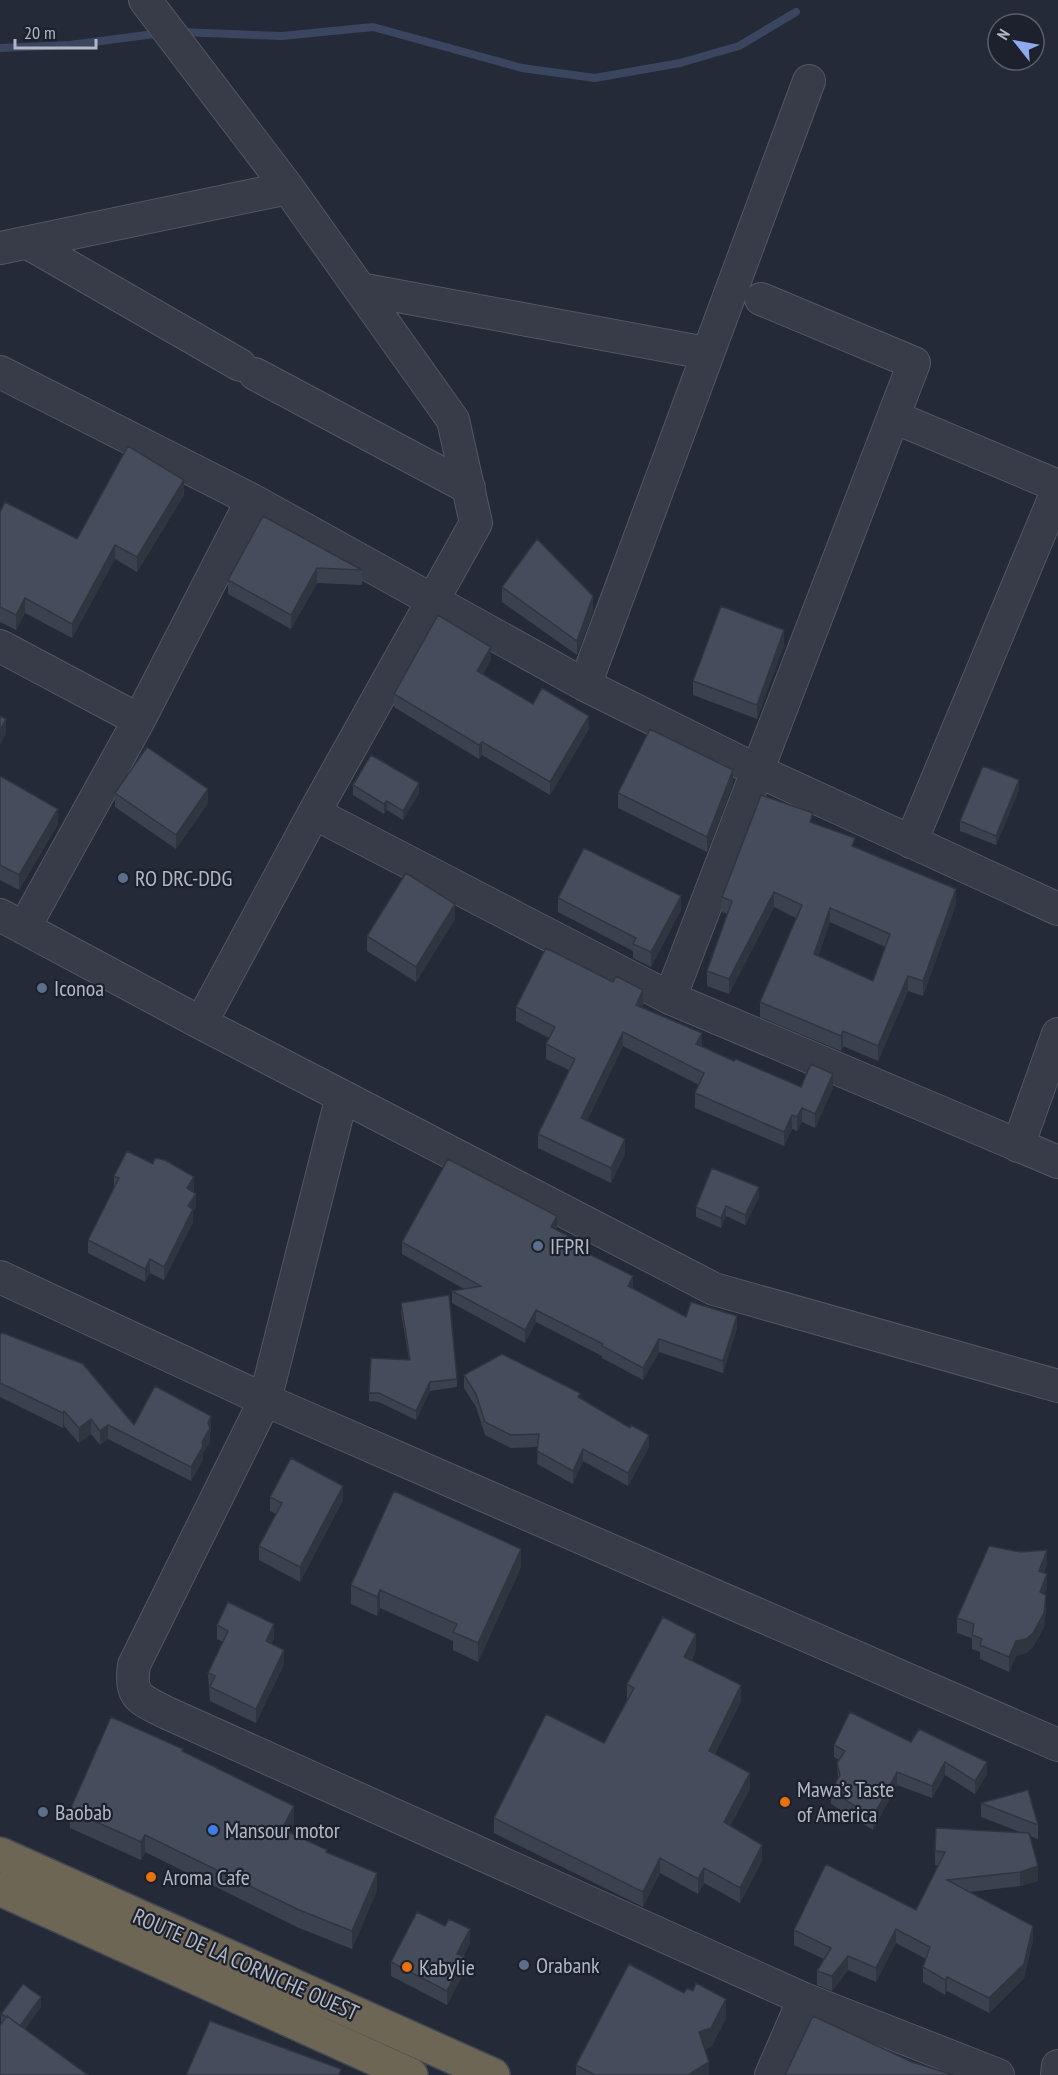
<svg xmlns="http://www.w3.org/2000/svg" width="1058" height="2075" viewBox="0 0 1058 2075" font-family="'PT Sans Narrow',sans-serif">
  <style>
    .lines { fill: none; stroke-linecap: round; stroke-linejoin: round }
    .stream { stroke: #3a465f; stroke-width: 8 }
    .minor-casing { stroke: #525763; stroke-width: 34 }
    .highway-casing { stroke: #424753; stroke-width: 36 }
    .minor { stroke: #373c48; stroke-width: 32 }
    .highway { stroke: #6d6655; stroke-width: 33 }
    .wall { fill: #3b424f; fill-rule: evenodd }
    .shaded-wall { fill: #303640 }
    .building { fill: #454d5c; stroke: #303640; stroke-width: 1.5; fill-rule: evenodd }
    .service-dot { fill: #5c6f8a; stroke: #1c212d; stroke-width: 2 }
    .food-dot { fill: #e8710a; stroke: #1c212d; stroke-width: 2 }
    .shop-dot { fill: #3f7fe0; stroke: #1c212d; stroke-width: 2 }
    .labels { text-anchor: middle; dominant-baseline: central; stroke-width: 4.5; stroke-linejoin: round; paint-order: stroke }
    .poi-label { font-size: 22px; fill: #b2b7c4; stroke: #1c212d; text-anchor: start }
    .street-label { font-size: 22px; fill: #b2b7c4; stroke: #1c212d }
  </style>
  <rect width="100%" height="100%" fill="#242a37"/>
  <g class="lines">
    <path class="stream" d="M181,32L282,36L373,27L522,68L595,78L680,63L739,46L796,12
      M0,48L70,45L162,33"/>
    <defs>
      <path id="minor" d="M145,0L288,188L453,420L476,523L314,813L201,1023
        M28,243L240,365
        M0,248L288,188
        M360,289L706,353
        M0,372L252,500L585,685L758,771L1058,909
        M255,374L469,488
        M894,417L1058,486
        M0,646L139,720
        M585,685L809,81
        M314,813L670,998L1058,1162
        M911,842L1058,489
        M0,915L201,1023L714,1289L1058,1386
        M24,928L139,720L252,500
        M670,998L914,363L761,299
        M342,1096L265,1400L134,1665C129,1698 140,1699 167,1713L804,1999L998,2075
        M1018,1146L1058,1034
        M0,1277L265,1400L1058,1745
        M771,2075L804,1999
        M1057,2075L1058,2066"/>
      <path id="highway" d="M0,1854L493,2075
        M0,1889L411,2075"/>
    </defs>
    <use href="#minor" class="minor-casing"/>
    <use href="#highway" class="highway-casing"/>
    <use href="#minor" class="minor"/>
    <use href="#highway" class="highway"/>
  </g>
  <path class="wall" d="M184,495L137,572L115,559L72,638L25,613L16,630L0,622V512L77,539Z
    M263,516L362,570V585L317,583L291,629L228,594V580Z
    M502,587L593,611L577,655L502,602Z
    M784,645L757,719L693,695V681Z
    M491,660L483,674L533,704L589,729L550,795L482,755L479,759L394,707V694Z
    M0,776L58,824L19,890L0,880Z
    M733,784L707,852L618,808V793Z
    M353,785L419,793L403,820L387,810L384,814L353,795Z
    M1019,790L996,845L960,831V821Z
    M115,793L208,803L176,849L115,807Z
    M813,823L956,904L923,996L908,991L878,1061L843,1046L841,1051L760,1017V1002L796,918L774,907L729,994L707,986V971L727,914L722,912V897ZM830,922L885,947L873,981L818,956Z
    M558,898L681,910L651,967L633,958V951L558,912Z
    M455,919L416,982L367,951V936Z
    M643,1004L642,1007L702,1046L734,1061L801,1087L833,1088L815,1128L802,1122L797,1131L792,1129L784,1146L695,1108V1093L699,1085L623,1046L587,1121L625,1154L611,1183L538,1148V1134L569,1070L546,1059V1044L549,1038L516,1021V1007Z
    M114,1176L194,1191L193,1192L196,1207L193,1212V1222L164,1280L150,1273L145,1282L88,1253V1240L114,1188Z
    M759,1197L745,1225L726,1216L721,1228L696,1217V1207Z
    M557,1228L556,1229L568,1243L633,1288V1289L686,1317L737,1328L723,1373L659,1352L643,1380L602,1358V1356L536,1322L525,1343L452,1303V1291L464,1289L402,1254V1242Z
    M401,1303L457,1379V1387L430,1391L416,1420L379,1402L369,1401V1393L409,1360L401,1312Z
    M0,1334L134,1425L211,1430L210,1433V1442L203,1453V1460L191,1481L108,1439L100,1445L91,1434L79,1443L64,1426L63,1428L0,1397Z
    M464,1375L580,1398L649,1447L628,1486L583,1461L573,1484L537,1464L538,1447L511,1448L485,1435L476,1407L464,1388Z
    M270,1497L343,1500L300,1582L259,1560V1546L276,1514L270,1511Z
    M1047,1564L1044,1572L1047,1588L1044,1594L1046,1610L1044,1627L1033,1647L1026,1653L1016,1656L1009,1672L980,1659V1652L972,1649V1638L957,1633V1618Z
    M521,1567L478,1662L453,1650V1641L380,1608L377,1616L351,1604V1585Z
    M217,1625L274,1638L271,1644L284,1664L256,1723L210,1701L208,1673L223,1642L217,1639Z
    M696,1650L691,1661L741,1701L715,1754L750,1789L730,1826L762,1861L740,1903L704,1883L698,1894L660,1873L643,1907L494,1833V1818L604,1743L627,1700V1684Z
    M911,1742L987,1774L975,1794L945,1775L932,1798L897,1785L873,1830L831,1804V1791L838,1779L837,1763L839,1760L834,1757V1745Z
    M183,1752L294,1823L289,1833L327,1853L377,1890L352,1949L299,1928L145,1852L141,1860L70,1828V1810Z
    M981,1803L1038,1825V1839L1030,1836L1038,1881L1020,1886L969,1892L1033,1940L1024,1978L989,2013L947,1991L945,1995L923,1982V1967L926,1959L896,1943L876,1982L848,1970L832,1991L817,1985V1971L824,1959L794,1945V1930L916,1910L938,1866L935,1865V1851L1020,1832L981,1817Z
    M470,1943L463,1957L464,1972L447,2005L391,1976V1962Z
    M41,2007L25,2029L1,2024V2014Z
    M726,2018L711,2047L705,2049L709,2075H576V2065Z"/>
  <path class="shaded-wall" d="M184,480V495L137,572V557Z
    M115,545V559L72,638V624Z
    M317,568V583L291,629V615Z
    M593,596V611L577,655V641Z
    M25,598V613L16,630V615Z
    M784,630V645L757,719V705Z
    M491,647V660L477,684V671Z
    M589,716V729L550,795V782Z
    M6,719V734L0,745V730Z
    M482,742V755L479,759V745Z
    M733,770V784L707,852V837Z
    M1019,780V790L996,845V836Z
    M419,783V793L403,820V811Z
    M208,789V803L176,849V835Z
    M387,801V810L384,814V804Z
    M58,809V824L19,890V875Z
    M956,889V904L923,996V981Z
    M774,892V907L729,994V979Z
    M681,896V910L651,967V952Z
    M455,904V919L416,982V967Z
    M830,908V922L814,969V954Z
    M908,976V991L878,1061V1046Z
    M643,990V1004L636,1019V1005Z
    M843,1031V1046L841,1051V1036Z
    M623,1032V1046L581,1133V1118Z
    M702,1033V1047L696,1044Z
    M833,1074V1088L815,1128V1114Z
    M802,1108V1122L797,1131V1117Z
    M792,1115V1129L784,1146V1132Z
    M625,1139V1154L611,1183V1168Z
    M194,1177V1191L187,1201V1188Z
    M759,1187V1197L745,1225V1215Z
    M196,1194V1207L193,1212V1222L164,1280V1267L188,1206Z
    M726,1206V1216L721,1228V1218Z
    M557,1216V1228L551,1239V1227Z
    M150,1259V1273L145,1282V1269Z
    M633,1276V1288L628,1299V1286Z
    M536,1310V1322L525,1343V1330Z
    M737,1316V1328L723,1373V1361Z
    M659,1339V1352L643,1380V1368Z
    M430,1382V1391L416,1420V1411Z
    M64,1411V1426L63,1428V1413Z
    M211,1416V1430L210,1433V1442L203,1453V1460L191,1481V1467L202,1442Z
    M91,1419V1434L79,1443V1428Z
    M108,1425V1439L100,1445V1431Z
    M649,1435V1447L628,1486V1473Z
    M583,1449V1461L573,1484V1471Z
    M343,1486V1500L300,1582V1567Z
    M521,1549V1567L478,1662V1643Z
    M1047,1550V1564L1039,1585V1571Z
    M1047,1574V1588L1040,1606V1592Z
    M380,1590V1608L377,1616V1597Z
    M1046,1595V1610L1044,1627L1033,1647L1026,1653L1016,1656L1009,1672V1657L1016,1641Z
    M274,1624V1638L266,1656V1641Z
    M696,1634V1650L684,1673V1657Z
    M284,1650V1664L256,1723V1709Z
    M741,1685V1701L709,1766V1751Z
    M945,1762V1775L932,1798V1786Z
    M987,1762V1774L975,1794V1781Z
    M897,1772V1785L873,1830V1817Z
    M750,1773V1789L724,1837V1822Z
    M294,1806V1823L282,1847V1829Z
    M145,1835V1852L141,1860V1842Z
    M762,1845V1861L740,1903V1888Z
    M660,1858V1873L643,1907V1892Z
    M1038,1866V1881L1020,1886V1872Z
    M704,1868V1883L698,1894V1879Z
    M377,1873V1890L352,1949V1931Z
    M1033,1926V1940L1024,1978L989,2013V1998Z
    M470,1929V1943L457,1968V1954Z
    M896,1929V1943L876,1982V1968Z
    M848,1956V1970L832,1991V1976Z
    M464,1957V1972L447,2005V1991Z
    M947,1977V1991L945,1995V1980Z
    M41,1997V2007L19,2037V2027Z
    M726,1999V2018L711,2047L699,2051V2032Z
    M709,2062V2075H688Z"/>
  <path class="building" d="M128,446L184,480L137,557L115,545L72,624L25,598L16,615L0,607V512L5,502L77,539Z
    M263,516L362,570L317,568L291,615L228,580Z
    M537,539L593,596L577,641L502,587Z
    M721,606L784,630L757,705L693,681Z
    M438,615L491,647L477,671L533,704L542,688L589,716L550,782L482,742L479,745L394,694Z
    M0,716L6,719L0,730Z
    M650,729L733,770L707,837L618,793Z
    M147,747L208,789L176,835L115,793Z
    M371,755L419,783L403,811L387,801L384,804L353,785Z
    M983,766L1019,780L996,836L960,821Z
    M0,776L58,809L19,875L0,865Z
    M761,795L813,813L810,822L855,838L852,846L956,889L923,981L908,976L878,1046L843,1031L841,1036L760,1002L802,905L774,892L729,979L707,971L732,901L722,897ZM830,908L890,934L873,981L814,954Z
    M584,848L681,896L651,952L633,944L636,938L558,898Z
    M406,873L455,904L416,967L367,936Z
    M546,948L613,982L616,976L643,990L636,1005L702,1033L696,1044L734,1061L736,1059L801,1087L811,1064L833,1074L815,1114L802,1108L797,1117L792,1115L784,1132L695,1093L704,1073L623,1032L581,1118L625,1139L611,1168L538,1134L575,1059L546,1044L555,1027L516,1007Z
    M127,1151L153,1164L155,1158L165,1160L194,1177L187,1188L196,1194L188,1206L193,1209L164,1267L150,1259L145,1269L88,1240L119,1178L114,1176Z
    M448,1159L557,1216L551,1227L568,1236L565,1242L633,1276L628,1286L686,1317L691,1302L737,1316L723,1361L659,1339L643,1368L602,1346L603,1344L536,1310L525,1330L452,1291L481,1286L402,1242Z
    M712,1168L759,1187L745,1215L726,1206L721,1218L696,1207Z
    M449,1295L457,1379L430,1382L416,1411L379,1393H369L371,1358L410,1360L401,1303Z
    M3,1333L83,1364L134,1425L155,1386L211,1416L208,1423L210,1428L202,1442L203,1446L191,1467L108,1425L100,1431L91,1419L79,1428L64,1411L63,1413L0,1383V1334Z
    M502,1354L580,1393L578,1397L630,1428L631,1425L649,1435L628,1473L583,1449L573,1471L537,1451L539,1434L511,1435L485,1422L476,1394L464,1375Z
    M291,1458L343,1486L300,1567L259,1546L282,1503L270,1497Z
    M394,1491L521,1549L478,1643L453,1632L457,1624L380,1590L377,1597L351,1585Z
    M989,1546L1021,1552L1047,1550L1039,1571L1047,1574L1040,1592L1046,1595L1044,1613L1033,1633L1026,1639L1016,1641L1009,1657L980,1645L982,1639L972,1635L974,1624L957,1618Z
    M228,1602L274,1624L266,1641L284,1650L256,1709L210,1687L215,1676L208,1673L228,1631L217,1625Z
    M663,1617L696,1634L684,1657L741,1685L709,1751L750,1773L724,1822L762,1845L740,1888L704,1868L698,1879L660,1858L643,1892L494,1818L546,1714L604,1743L634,1688L627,1684Z
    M850,1712L911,1742L919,1729L987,1762L975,1781L945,1762L932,1786L897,1772L873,1817L831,1791L840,1775L837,1763L845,1751L834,1745Z
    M111,1717L183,1749L182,1751L294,1806L282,1829L327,1850L326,1852L377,1873L352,1931L299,1910L145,1835L141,1842L70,1810Z
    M1028,1790L1038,1825L981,1803Z
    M936,1828L1029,1833L1038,1866L1020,1872L947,1880L1033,1926L1024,1964L989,1998L947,1977L945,1980L923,1967L930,1947L896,1929L876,1968L848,1956L832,1976L817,1971L831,1948L794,1930L826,1864L916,1910L945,1852L935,1851Z
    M417,1912L445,1926L449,1919L470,1929L457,1954L464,1957L447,1991L391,1962Z
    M629,1964L684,1993L687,1988L693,1991L696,1983L726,1999L711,2028L699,2032L709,2062L688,2075H595L576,2065Z
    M23,1984L41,1997L20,2026L7,2016L6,2017L1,2014Z
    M7,2016L88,2075H0V2025Z
    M813,2016L912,2062L954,2075H785Z
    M210,2021L341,2069L339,2075H186Z"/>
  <g class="service-dot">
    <circle cx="123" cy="878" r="6"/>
    <circle cx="42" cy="988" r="6"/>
    <circle cx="538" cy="1246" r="6"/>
    <circle cx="43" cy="1812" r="6"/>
    <circle cx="524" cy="1965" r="6"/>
  </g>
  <g class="food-dot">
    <circle cx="785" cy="1802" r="6"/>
    <circle cx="151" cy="1877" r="6"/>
    <circle cx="407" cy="1967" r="6"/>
  </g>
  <circle class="shop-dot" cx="213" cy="1830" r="6"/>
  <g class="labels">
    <g class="poi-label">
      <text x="135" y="878">RO DRC-DDG</text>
      <text x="54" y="988">Iconoa</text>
      <text x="550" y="1246">IFPRI</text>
      <text x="797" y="1789">Mawa’s Taste<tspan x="797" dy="25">of America</tspan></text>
      <text x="55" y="1812">Baobab</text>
      <text x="225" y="1830">Mansour motor</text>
      <text x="163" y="1877">Aroma Cafe</text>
      <text x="536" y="1965">Orabank</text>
      <text x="419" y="1967">Kabylie</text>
    </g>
    <g class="street-label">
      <text transform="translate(246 1964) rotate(24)">ROUTE DE LA CORNICHE OUEST</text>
    </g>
  </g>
  <g transform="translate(1016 42) rotate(301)"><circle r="28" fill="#1c212d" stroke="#585d69" stroke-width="1.5"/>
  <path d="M0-4.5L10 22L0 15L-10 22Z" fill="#8ea9ed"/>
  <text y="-9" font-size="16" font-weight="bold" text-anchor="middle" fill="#b2b7c4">N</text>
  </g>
  <path d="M15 39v9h81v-9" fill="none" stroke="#b2b7c4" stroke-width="3"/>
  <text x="24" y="39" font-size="18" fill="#b2b7c4" stroke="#1c212d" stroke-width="4.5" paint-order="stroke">20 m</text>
</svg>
